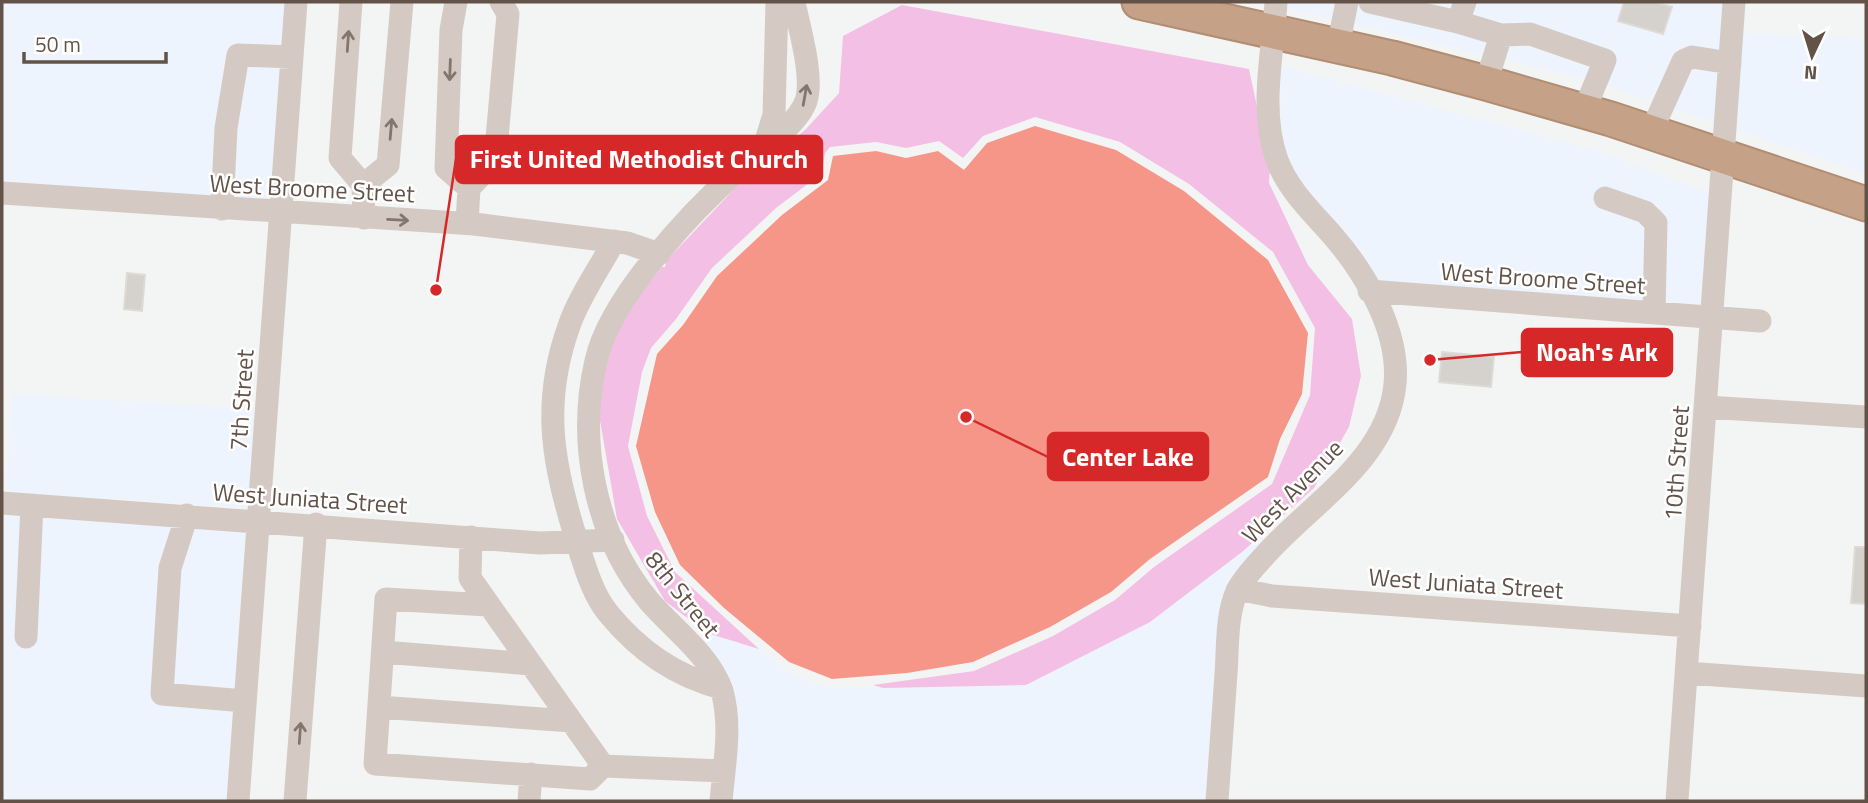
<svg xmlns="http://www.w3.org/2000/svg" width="1868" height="803" viewBox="0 0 1868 803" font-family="'Titillium Web',sans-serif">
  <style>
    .commercial { fill: #edf4fe }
    .green { fill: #f4bfe4 }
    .water { fill: #f59689 }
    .building { fill: #d5d1cc; stroke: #dedbd6; stroke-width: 2 }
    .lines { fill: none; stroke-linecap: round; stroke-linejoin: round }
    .highway-casing { stroke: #b18d72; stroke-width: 37 }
    .minor { stroke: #d5cac3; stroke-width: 23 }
    .highway { stroke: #c5a187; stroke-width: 33 }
    .oneway { stroke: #84766d }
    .labels { text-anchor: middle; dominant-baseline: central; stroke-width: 5; stroke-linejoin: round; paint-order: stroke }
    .street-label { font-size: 24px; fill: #625248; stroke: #fff }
    .leader { fill: none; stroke: #d62828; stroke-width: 2.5 }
    .callout-dot { fill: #d62828; stroke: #fff; stroke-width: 2.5 }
    .callout { fill: #d62828; stroke: #d62828; stroke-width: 2.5 }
    .callout-label { font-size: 26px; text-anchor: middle; font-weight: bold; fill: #fff }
  </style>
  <rect width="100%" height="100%" fill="#f3f5f5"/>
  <path class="commercial" d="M2,2H286L272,202L2,182Z
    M1286,2H1722L1716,123L1587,79L1285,8Z
    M1740,33L1866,39V174L1735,129Z
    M1281,66L1603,152L1711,194L1702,304L1375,281L1292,170L1280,129Z
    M12,394L255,409L247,508L6,492Z
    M4,514L246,530L226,801L2,800Z
    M1263,533L1262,543L1235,577L1231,576L1208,801H730L706,648L707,633L759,649L784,670L829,688L1026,685L1242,552Z"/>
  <path class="green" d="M902,5L1249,69L1270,168L1269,183L1308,265L1352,319L1361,376L1349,427L1314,488L1242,552L1150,622L1026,685L883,688L873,685L974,671L1053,636L1115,600L1154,567L1272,484L1310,395L1315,328L1273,252L1189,184L1120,142L1035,117L983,136L963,158L939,141L906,148L876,142L830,147L825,153L821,174L776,208L712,268L676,319L651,348L642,372L628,446L647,516L675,572L759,649L707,633L665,601L617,519L598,409L605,361L630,306L662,267H665L667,260L738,185L805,130L839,93L843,36Z"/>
  <path class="water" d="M1035,126L1116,150L1184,191L1268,260L1308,333L1302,394L1280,439L1268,477L1150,559L1111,592L1050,627L973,662L907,673L832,679L789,662L724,608L680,565L655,512L636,446L657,354L683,325L717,276L782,215L828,180L833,156L876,151L906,158L938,151L964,170L987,143Z"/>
  <path class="building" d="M1624,2H1655L1672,7L1663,34L1618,21Z
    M127,273L145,275L142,311L124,309Z
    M1442,352L1494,357L1491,387L1439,382Z
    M1855,547H1866V604L1851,603Z"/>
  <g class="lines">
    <defs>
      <path id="highway" d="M1139,2L1392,58L1486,83L1611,119L1866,204"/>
    </defs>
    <use href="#highway" class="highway-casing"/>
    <path class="minor" d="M351,2L340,158L363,185L364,218
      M456,2L451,30L446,168L469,188
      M1370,2L1458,22L1465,2
      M1458,22L1501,35L1486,83
      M1501,35L1530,34L1605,60L1584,111
      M1338,46L1347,2
      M1651,132L1683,61L1692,57L1730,63
      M765,144L774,115L777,2
      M363,185L388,165L402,2
      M2,193L474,224L627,243L659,254
      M1605,198L1645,212L1656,223L1654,312
      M222,209L226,128L238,55L292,57
      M467,223L469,188L495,161L508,14L501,2
      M614,241C599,269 579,297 569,326C540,407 554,467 578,545C585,567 593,595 608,613C638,650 675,676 721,688
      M1369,291L1760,321
      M1706,407L1866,417
      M2,503L540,543L613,540
      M187,515L170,568L162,694L245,701
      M471,537L470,578L603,766L723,771
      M1238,589L1272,596L1690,626
      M487,605L386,599L375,764L590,779L603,766
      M26,637L32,505
      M383,652L531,664
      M1687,673L1866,686
      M379,707L571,721
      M238,801L296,2
      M295,801L316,524
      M529,801L531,774
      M721,801C724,766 732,726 722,691C710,655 672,628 649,601C595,536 577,442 596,361C609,300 689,214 736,172C755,155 798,125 806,101C814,77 799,27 794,2
      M1217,801C1220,759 1223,717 1226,674C1228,648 1226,616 1237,591C1244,577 1257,564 1267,553C1313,502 1388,459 1395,384C1400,332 1366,274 1333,236C1312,212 1288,190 1277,160C1259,111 1273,52 1276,2
      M1677,801L1734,2"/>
    <use href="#highway" class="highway"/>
  </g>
  <defs><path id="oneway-shaft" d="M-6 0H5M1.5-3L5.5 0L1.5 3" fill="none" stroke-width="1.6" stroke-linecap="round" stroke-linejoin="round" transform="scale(1.75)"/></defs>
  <g class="oneway">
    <use href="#oneway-shaft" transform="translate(348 41) rotate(-86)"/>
    <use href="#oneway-shaft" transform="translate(450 70) rotate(92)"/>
    <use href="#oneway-shaft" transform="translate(805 95) rotate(-80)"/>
    <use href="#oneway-shaft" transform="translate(391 129) rotate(-85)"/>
    <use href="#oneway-shaft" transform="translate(398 220) rotate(3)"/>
    <use href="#oneway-shaft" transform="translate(300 733) rotate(-86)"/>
  </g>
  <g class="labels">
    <g class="street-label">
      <text transform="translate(312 188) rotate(3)">West Broome Street</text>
      <text transform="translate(1543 278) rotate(4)">West Broome Street</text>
      <text transform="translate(241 400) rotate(-86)">7th Street</text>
      <text transform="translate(1676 463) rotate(-86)">10th Street</text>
      <text transform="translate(1292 491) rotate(-46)">West Avenue</text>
      <text transform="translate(310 498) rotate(4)">West Juniata Street</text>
      <text transform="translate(1466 583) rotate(4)">West Juniata Street</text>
      <text transform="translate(683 594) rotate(51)">8th Street</text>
    </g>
  </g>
  <path class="leader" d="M436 290L456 159M1430 360L1522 352M966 417L1048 457"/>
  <g class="callout-dot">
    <circle cx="436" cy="290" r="7"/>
    <circle cx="1430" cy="360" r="7"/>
    <circle cx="966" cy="417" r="7"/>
  </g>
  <g class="callout">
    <rect x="456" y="136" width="366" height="47" rx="7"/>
    <rect x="1522" y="329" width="150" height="47" rx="7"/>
    <rect x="1048" y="433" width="160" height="47" rx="7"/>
  </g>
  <g class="callout-label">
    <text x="639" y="168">First United Methodist Church</text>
    <text x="1597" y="361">Noah's Ark</text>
    <text x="1128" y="466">Center Lake</text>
  </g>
  <rect width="1868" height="803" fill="none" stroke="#625248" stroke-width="7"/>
  <g transform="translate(1812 56) rotate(184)" stroke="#ffffff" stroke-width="5" paint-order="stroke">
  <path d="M0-5L12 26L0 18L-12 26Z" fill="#625248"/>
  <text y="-10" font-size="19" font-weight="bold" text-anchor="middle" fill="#625248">N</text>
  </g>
  <path d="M24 52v10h142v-10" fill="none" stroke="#625248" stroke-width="3.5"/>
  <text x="35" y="52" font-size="21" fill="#625248" stroke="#ffffff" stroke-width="5" paint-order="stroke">50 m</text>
</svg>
